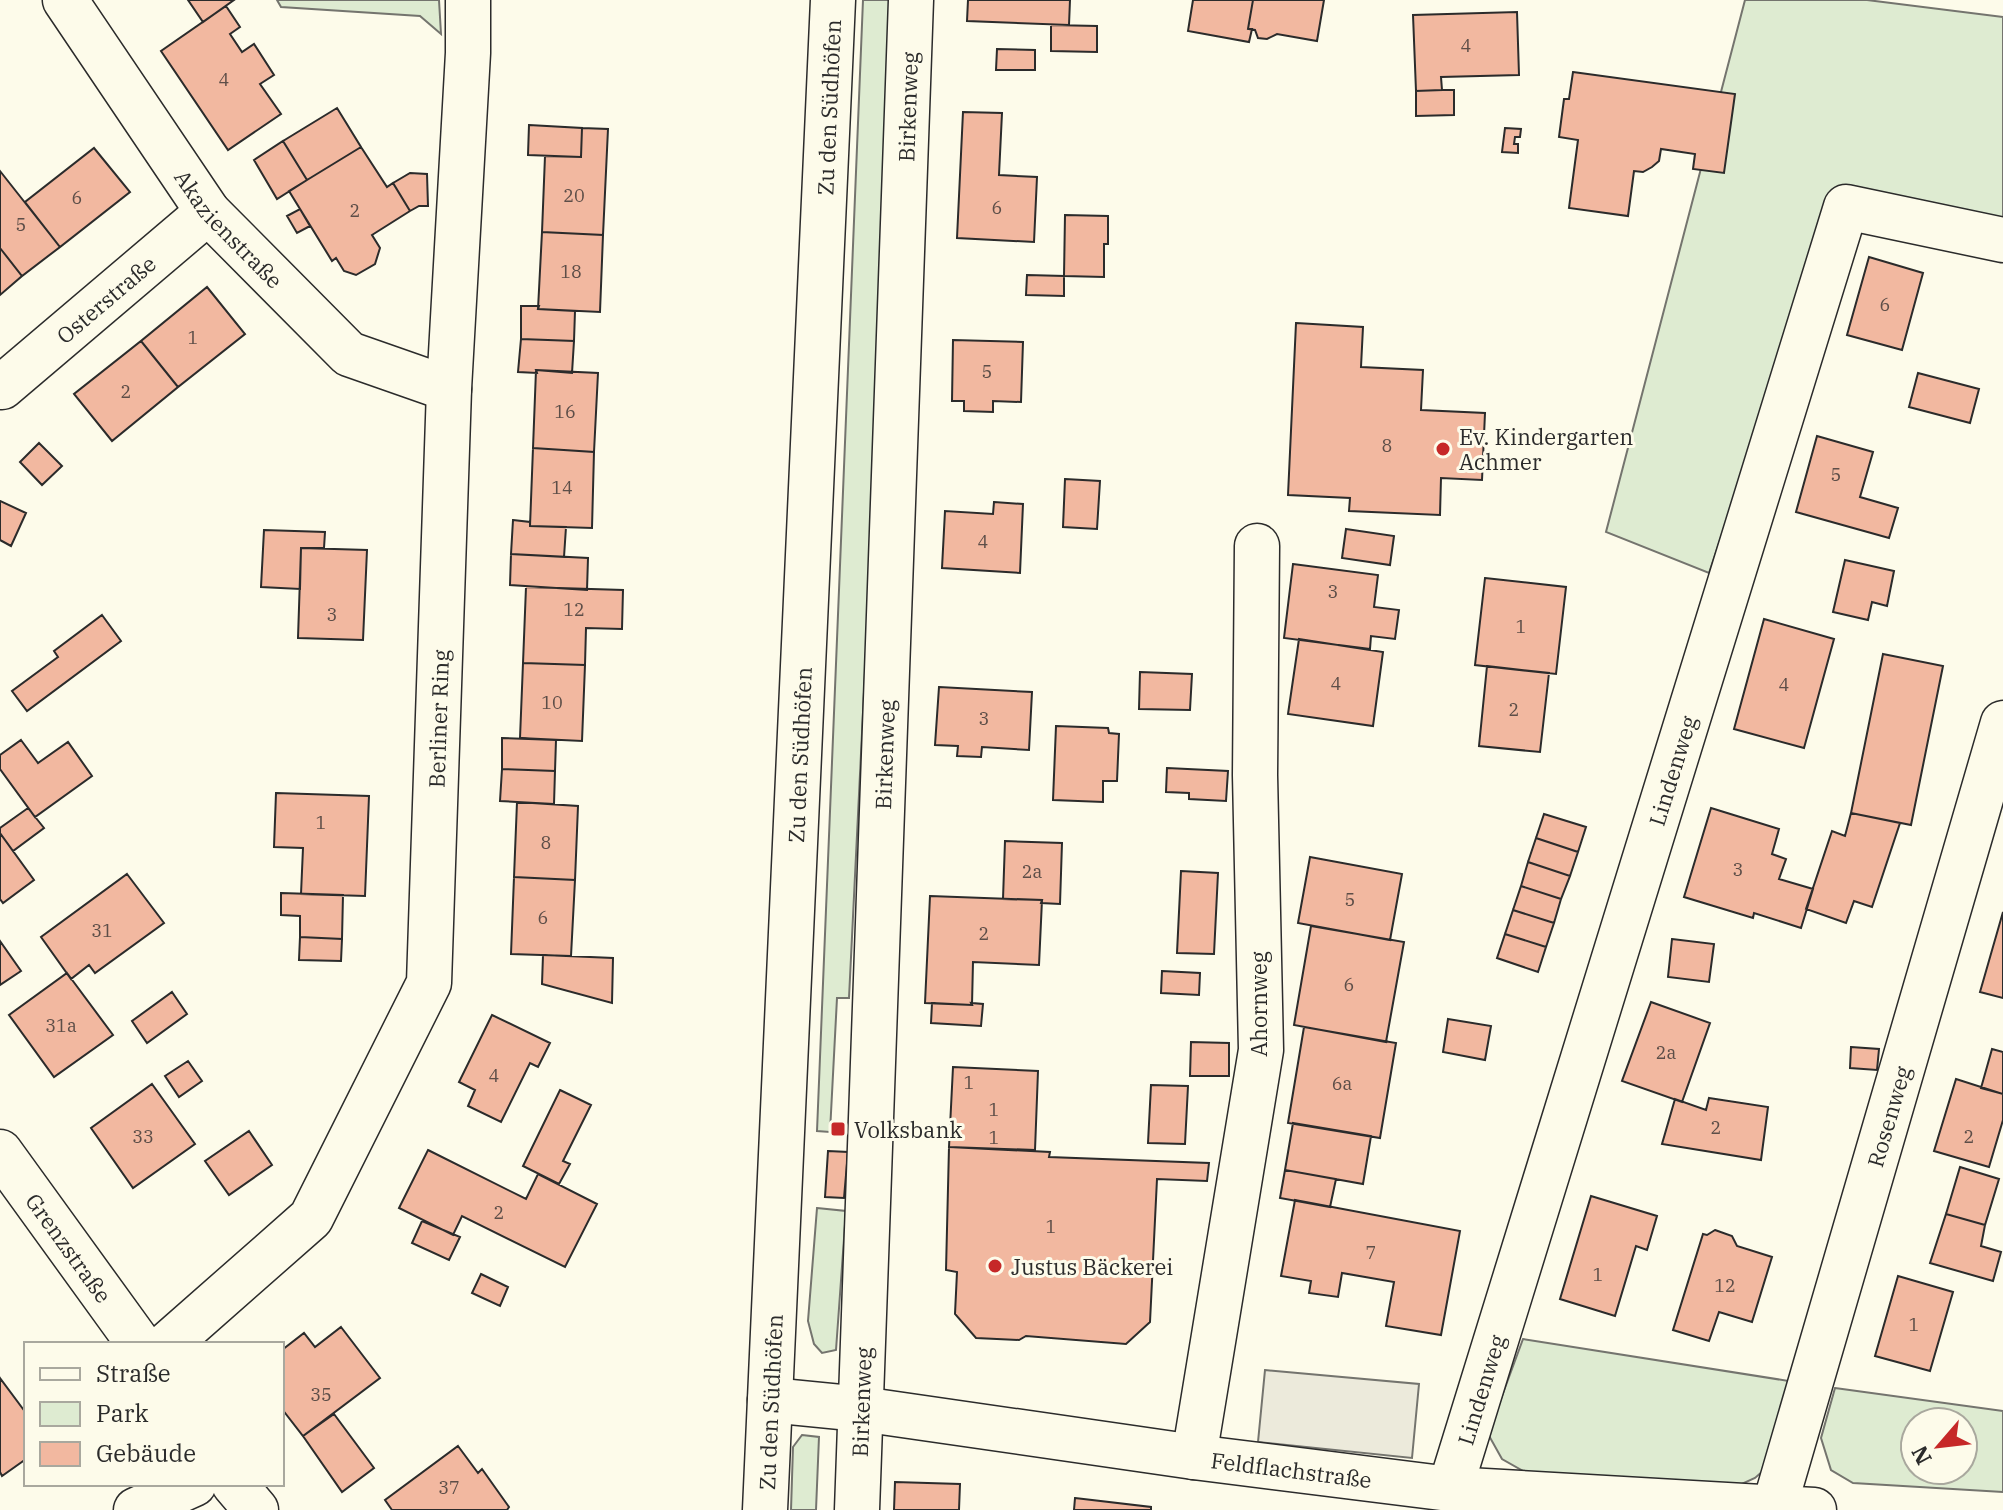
<svg xmlns="http://www.w3.org/2000/svg" width="2003" height="1510" viewBox="0 0 2003 1510" font-family="'IBM Plex Serif',serif">
  <style>
    .green { fill: #deebd1; stroke: #74746e; stroke-width: 2; fill-rule: evenodd }
    .parking { fill: #eceadb; stroke: #74746e; stroke-width: 2 }
    .building { fill: #f2b8a0; stroke: #2b2b2b; stroke-width: 2 }
    .lines { fill: none; stroke-linecap: round; stroke-linejoin: round }
    .street-casing { stroke: #2b2b2b; stroke-width: 47 }
    .secondary-casing { stroke: #2b2b2b; stroke-width: 47 }
    .street { stroke: #fdfbea; stroke-width: 44 }
    .secondary { stroke: #fdfbea; stroke-width: 44 }
    .poi-dot { fill: #c62828; stroke: #fdfbea; stroke-width: 3 }
    .labels { text-anchor: middle; dominant-baseline: central; stroke-width: 6; stroke-linejoin: round; paint-order: stroke }
    .number-label { font-size: 18px; fill: #5d4e48 }
    .street-label { font-size: 22px; fill: #2b2b2b; stroke: #fdfbea }
    .poi-label { font-size: 22px; fill: #2b2b2b; stroke: #fdfbea; text-anchor: start }
  </style>
  <rect width="100%" height="100%" fill="#fdfbea"/>
  <path class="green" d="M277,0H439L441,34L420,16L281,7Z
    M863,0H898L849,998H837L830,1132L817,1131Z
    M1745,0H1867L2003,17V226L1836,195L1709,573L1606,532Z
    M817,1208L846,1211L836,1350L822,1353L814,1344L808,1321Z
    M1523,1339L1795,1382L1772,1463L1755,1478L1733,1488L1525,1472L1502,1459L1488,1434Z
    M1835,1388L2003,1411V1492L1853,1483L1831,1470L1821,1438ZM1915,1422H1963V1470H1915Z
    M802,1435L819,1437L816,1510H791L793,1447Z"/>
  <path class="parking" d="M1265,1370L1419,1384L1412,1458L1258,1442Z"/>
  <path class="building" d="M188,0H234L203,22Z
    M968,0H1070L1069,25L967,21Z
    M1193,0H1253L1248,29H1252L1249,42L1188,31Z
    M1253,0H1324L1317,41L1277,34L1267,39L1258,38L1255,30L1248,29Z
    M226,6L240,27L230,34L242,52L254,44L274,75L260,84L281,114L228,150L161,51Z
    M1517,12L1519,75L1441,77L1442,90L1416,91L1413,15Z
    M1051,25L1097,26V52L1051,51Z
    M997,49L1035,50V70H996Z
    M1573,72L1735,94L1724,173L1693,169L1695,154L1661,149L1659,161L1652,167L1643,172L1634,171L1628,216L1569,208L1578,140L1559,137L1564,99H1569Z
    M1442,90H1454V115L1416,116V91Z
    M337,108L361,147L307,180L283,141Z
    M963,112L1002,113L999,175L1037,177L1034,242L957,238Z
    M529,125L582,128L581,157L528,155Z
    M582,128L608,129L603,235L542,232L545,156L581,157Z
    M1505,128L1521,129L1520,137H1515L1514,144H1518V153L1502,152Z
    M283,141L307,180L277,199L254,160Z
    M361,147L387,187L393,183L410,211L372,235L380,248L375,264L356,275L344,271L336,258L332,261L289,191Z
    M94,148L130,192L60,247L25,202Z
    M0,171L60,247L22,276L0,248Z
    M410,173L427,174L428,206H419L410,211L393,183Z
    M300,209L310,226L297,233L287,216Z
    M1065,215L1108,216V244H1104V277L1064,276Z
    M542,232L603,235L600,312L538,309Z
    M0,248L22,276L0,295Z
    M1869,257L1923,273L1902,350L1847,335Z
    M1027,275L1064,276V296L1026,295Z
    M207,287L245,334L178,387L141,341Z
    M521,306H539L538,309L575,311L574,341L521,339Z
    M1296,323L1363,327L1361,367L1423,370L1421,410L1485,413L1482,480L1441,478L1440,515L1349,511L1350,498L1288,495Z
    M521,339L574,341L572,373L536,370L537,373L518,372Z
    M953,340L1023,342L1021,402L993,401V412L964,411V401H952Z
    M141,341L178,387L112,441L74,394Z
    M536,370L598,373L594,452L533,448Z
    M1918,373L1979,389L1970,423L1909,407Z
    M1817,436L1873,452L1860,497L1898,508L1889,538L1796,512Z
    M39,443L62,466L42,485L20,462Z
    M533,448L594,452L592,528L530,526Z
    M1065,479L1100,481L1097,529L1063,527Z
    M0,501L26,513L11,546L0,540Z
    M994,502L1023,504L1020,573L942,568L945,511L993,514Z
    M513,520L530,522V526L566,527L564,557L511,554Z
    M1346,529L1394,536L1390,565L1342,558Z
    M264,530L325,532L324,548H301L300,589L261,587Z
    M301,548L367,550L363,640L298,638Z
    M511,554L588,558L587,590L510,585Z
    M1845,560L1894,571L1887,606L1872,602L1868,620L1833,612Z
    M1293,564L1378,575L1374,607L1399,610L1395,639L1371,636L1370,649L1284,638Z
    M1485,578L1566,587L1556,674L1475,665Z
    M526,587L623,590L622,629L586,628L585,665L523,663Z
    M102,615L121,641L27,711L12,691L58,657L54,651Z
    M1764,619L1834,639L1804,748L1734,729Z
    M1299,639L1383,652L1373,726L1288,714Z
    M1883,654L1943,666L1911,825L1851,813Z
    M523,663L585,665L582,741L520,738Z
    M1487,666L1549,673L1540,752L1479,746Z
    M1140,672L1192,674L1190,710L1139,709Z
    M939,687L1032,692L1029,750L982,747L981,757L957,756L958,746L935,745Z
    M1056,726L1108,728L1109,733L1119,734L1117,781H1103V802L1053,800Z
    M502,738L556,740L555,771L502,769Z
    M21,740L38,763L68,742L92,776L35,817L0,769V755Z
    M1167,768L1228,771L1226,801L1189,799V793L1166,792Z
    M502,769L555,771L554,804L500,801Z
    M276,793L369,796L365,896L301,894L303,848L274,847Z
    M517,802L578,806L575,880L514,877Z
    M28,808L44,828L13,851L0,833V828Z
    M1711,808L1779,829L1772,854L1786,859L1779,879L1813,889L1801,928L1754,913L1753,918L1684,897Z
    M1851,813L1900,823L1872,907L1854,901L1846,923L1806,909L1832,831L1845,836Z
    M1544,814L1586,827L1578,852L1536,838Z
    M0,833L34,880L3,903L0,899Z
    M1536,838L1578,852L1570,876L1528,862Z
    M1005,841L1062,843L1060,904L1041,903L1042,900L1003,899Z
    M1310,857L1402,874L1390,940L1298,923Z
    M1528,862L1570,876L1561,899L1521,886Z
    M1181,871L1218,873L1214,954L1177,953Z
    M127,874L164,923L95,973L89,965L71,979L41,937Z
    M514,877L575,880L571,956L511,954Z
    M1521,886L1561,899L1554,923L1513,910Z
    M281,893L343,895L342,939L300,937V916L281,915Z
    M930,896L1042,900L1039,965L973,962L972,1005L925,1003Z
    M1513,910L1554,923L1546,947L1505,934Z
    M2003,912V998L1980,992Z
    M1311,926L1404,942L1386,1042L1294,1025Z
    M1505,934L1546,947L1538,972L1497,958Z
    M300,937L342,939L341,961L299,960Z
    M1672,939L1714,944L1709,982L1668,977Z
    M0,941L21,971L0,985Z
    M543,955L613,958L612,1003L542,984Z
    M1162,971L1200,973L1199,995L1161,993Z
    M67,973L113,1035L54,1077L9,1015Z
    M172,992L187,1014L147,1043L132,1021Z
    M1651,1002L1710,1023L1682,1102L1622,1081Z
    M932,1003L972,1005L971,1003L983,1004L981,1026L931,1023Z
    M492,1015L550,1043L538,1067L530,1063L501,1122L468,1106L475,1090L459,1082Z
    M1448,1019L1491,1026L1485,1060L1443,1052Z
    M1304,1027L1396,1043L1380,1138L1288,1123Z
    M1191,1042L1229,1043V1076H1190Z
    M1851,1047L1879,1049L1877,1070L1850,1068Z
    M1992,1049L2003,1052V1094L1981,1088Z
    M188,1061L202,1081L179,1097L165,1076Z
    M953,1067L1038,1071L1035,1150L949,1147Z
    M1956,1079L2003,1094V1120L1989,1167L1934,1151Z
    M152,1084L195,1144L133,1188L91,1128Z
    M1151,1085L1188,1086L1185,1144L1148,1143Z
    M560,1090L591,1105L563,1161L570,1164L559,1184L523,1166Z
    M1709,1098L1768,1107L1761,1160L1662,1144L1675,1099L1706,1110Z
    M1293,1123L1371,1136L1363,1184L1285,1170Z
    M249,1131L272,1165L229,1195L205,1161Z
    M949,1147L1050,1152L1049,1157L1209,1163L1207,1181L1157,1179L1150,1322L1126,1344L1026,1336L1019,1340L976,1338L955,1314L957,1272L946,1270Z
    M428,1150L526,1199L538,1174L597,1204L565,1267L462,1216L453,1235L399,1208Z
    M828,1151L848,1152L844,1198L825,1197Z
    M1960,1167L1999,1179L1985,1225L1946,1214Z
    M1285,1170L1336,1179L1330,1207L1280,1198Z
    M1591,1196L1657,1216L1647,1250L1636,1246L1615,1316L1560,1299Z
    M1295,1200L1460,1231L1441,1335L1386,1326L1394,1282L1342,1273L1338,1297L1309,1293L1311,1281L1281,1276Z
    M1946,1214L1985,1225L1981,1246L2001,1252L1993,1281L1930,1263Z
    M422,1221L460,1237L449,1260L412,1243Z
    M1715,1230L1732,1236L1737,1246L1772,1257L1752,1322L1719,1312L1709,1341L1673,1330L1703,1234L1707,1235Z
    M481,1274L508,1287L500,1306L472,1293Z
    M1898,1276L1953,1292L1930,1371L1875,1356Z
    M341,1327L380,1378L303,1436L282,1409V1350L304,1333L315,1347Z
    M0,1378L26,1413V1459L2,1476L0,1472Z
    M334,1414L374,1468L342,1492L303,1436Z
    M458,1446L478,1473L482,1469L509,1507L507,1510H392L385,1500Z
    M895,1482L960,1484L959,1510H894Z
    M1075,1498L1151,1507V1510H1074Z"/>
  <g class="lines">
    <defs>
      <g id="street">
        <path id="s1" d="M65,0L208,212L349,354L449,389"/>
        <path id="s2" d="M2,387L208,212"/>
        <path id="s3" d="M0,1152L139,1344"/>
        <path id="s4" d="M168,1344L311,1218L429,983L449,389L468,53V0"/>
        <path id="s5" d="M770,1400L861,1409L1194,1457L1450,1489L1814,1510"/>
        <path d="M1194,1457L1261,1050L1255,775L1257,546"/>
        <path d="M234,1484L256,1510"/>
        <path id="s6" d="M1450,1489L1846,207L2003,240"/>
        <path id="s7" d="M1774,1508L2003,723"/>
        <path d="M136,1510L194,1484"/>
        <path id="s8" d="M857,1510L911,0"/>
      </g>
      <g id="secondary">
        <path id="s9" d="M765,1510L833,0"/>
      </g>
    </defs>
    <use href="#street" class="street-casing"/>
    <use href="#secondary" class="secondary-casing"/>
    <use href="#street" class="street"/>
    <use href="#secondary" class="secondary"/>
  </g>
  <g class="poi-dot">
    <circle cx="1443" cy="449" r="8"/>
    <rect x="830" y="1121" width="16" height="16" rx="4"/>
    <circle cx="995" cy="1266" r="8"/>
  </g>
  <g class="labels">
    <g class="number-label">
      <text x="1466" y="45">4</text>
      <text x="224" y="79">4</text>
      <text x="574" y="195">20</text>
      <text x="77" y="197">6</text>
      <text x="997" y="207">6</text>
      <text x="355" y="210">2</text>
      <text x="21" y="224">5</text>
      <text x="571" y="271">18</text>
      <text x="1885" y="304">6</text>
      <text x="193" y="337">1</text>
      <text x="987" y="371">5</text>
      <text x="126" y="391">2</text>
      <text x="565" y="411">16</text>
      <text x="1387" y="445">8</text>
      <text x="1836" y="474">5</text>
      <text x="562" y="487">14</text>
      <text x="983" y="541">4</text>
      <text x="1333" y="591">3</text>
      <text x="574" y="609">12</text>
      <text x="332" y="614">3</text>
      <text x="1521" y="626">1</text>
      <text x="1336" y="683">4</text>
      <text x="1784" y="684">4</text>
      <text x="552" y="702">10</text>
      <text x="1514" y="709">2</text>
      <text x="984" y="718">3</text>
      <text x="321" y="822">1</text>
      <text x="546" y="842">8</text>
      <text x="1738" y="869">3</text>
      <text x="1032" y="871">2a</text>
      <text x="1350" y="899">5</text>
      <text x="543" y="917">6</text>
      <text x="102" y="930">31</text>
      <text x="984" y="933">2</text>
      <text x="1349" y="984">6</text>
      <text x="61" y="1025">31a</text>
      <text x="1666" y="1052">2a</text>
      <text x="494" y="1075">4</text>
      <text x="969" y="1082">1</text>
      <text x="1342" y="1083">6a</text>
      <text x="994" y="1109">1</text>
      <text x="1716" y="1127">2</text>
      <text x="143" y="1136">33</text>
      <text x="1969" y="1136">2</text>
      <text x="994" y="1137">1</text>
      <text x="499" y="1212">2</text>
      <text x="1051" y="1226">1</text>
      <text x="1371" y="1252">7</text>
      <text x="1598" y="1274">1</text>
      <text x="1725" y="1285">12</text>
      <text x="1914" y="1324">1</text>
      <text x="321" y="1394">35</text>
      <text x="449" y="1487">37</text>
    </g>
    <g class="street-label">
      <text stroke="none"><textPath href="#s8" startOffset="1404">Birkenweg</textPath></text>
      <text stroke="none"><textPath href="#s9" startOffset="1404">Zu den Südhöfen</textPath></text>
      <text stroke="none"><textPath href="#s1" startOffset="282">Akazienstraße</textPath></text>
      <text stroke="none"><textPath href="#s2" startOffset="136">Osterstraße</textPath></text>
      <text stroke="none"><textPath href="#s4" startOffset="718">Berliner Ring</textPath></text>
      <text stroke="none"><textPath href="#s9" startOffset="756">Zu den Südhöfen</textPath></text>
      <text stroke="none"><textPath href="#s8" startOffset="756">Birkenweg</textPath></text>
      <text stroke="none"><textPath href="#s6" startOffset="752">Lindenweg</textPath></text>
      <text transform="translate(1258 1004) rotate(-90)">Ahornweg</text>
      <text stroke="none"><textPath href="#s7" startOffset="408">Rosenweg</textPath></text>
      <text stroke="none"><textPath href="#s3" startOffset="118">Grenzstraße</textPath></text>
      <text stroke="none"><textPath href="#s6" startOffset="104">Lindenweg</textPath></text>
      <text stroke="none"><textPath href="#s9" startOffset="108">Zu den Südhöfen</textPath></text>
      <text stroke="none"><textPath href="#s8" startOffset="108">Birkenweg</textPath></text>
      <text stroke="none"><textPath href="#s5" startOffset="526">Feldflachstraße</textPath></text>
    </g>
    <g class="poi-label">
      <text x="1459" y="436">Ev. Kindergarten<tspan x="1459" dy="25">Achmer</tspan></text>
      <text x="854" y="1129">Volksbank</text>
      <text x="1011" y="1266">Justus Bäckerei</text>
    </g>
  </g>
  <rect x="24" y="1342" width="260" height="144" fill="#fdfbea" stroke="#a9a89e" stroke-width="2"/>
  <rect x="40" y="1368" width="40" height="12" fill="#fdfbea" stroke="#a9a89e" stroke-width="2"/>
  <text x="96" y="1382" font-size="24" fill="#2b2b2b">Straße</text>
  <rect x="40" y="1402" width="40" height="24" fill="#deebd1" stroke="#a9a89e" stroke-width="2"/>
  <text x="96" y="1422" font-size="24" fill="#2b2b2b">Park</text>
  <rect x="40" y="1442" width="40" height="24" fill="#f2b8a0" stroke="#a9a89e" stroke-width="2"/>
  <text x="96" y="1462" font-size="24" fill="#2b2b2b">Gebäude</text>
  <g transform="translate(1939 1446) rotate(242)"><circle r="38" fill="#fdfbea" stroke="#a9a89e" stroke-width="2"/>
  <path d="M0-6L14 30L0 20L-14 30Z" fill="#c62828"/>
  <text y="-12" font-size="22" font-weight="bold" text-anchor="middle" fill="#2b2b2b">N</text>
  </g>
</svg>
